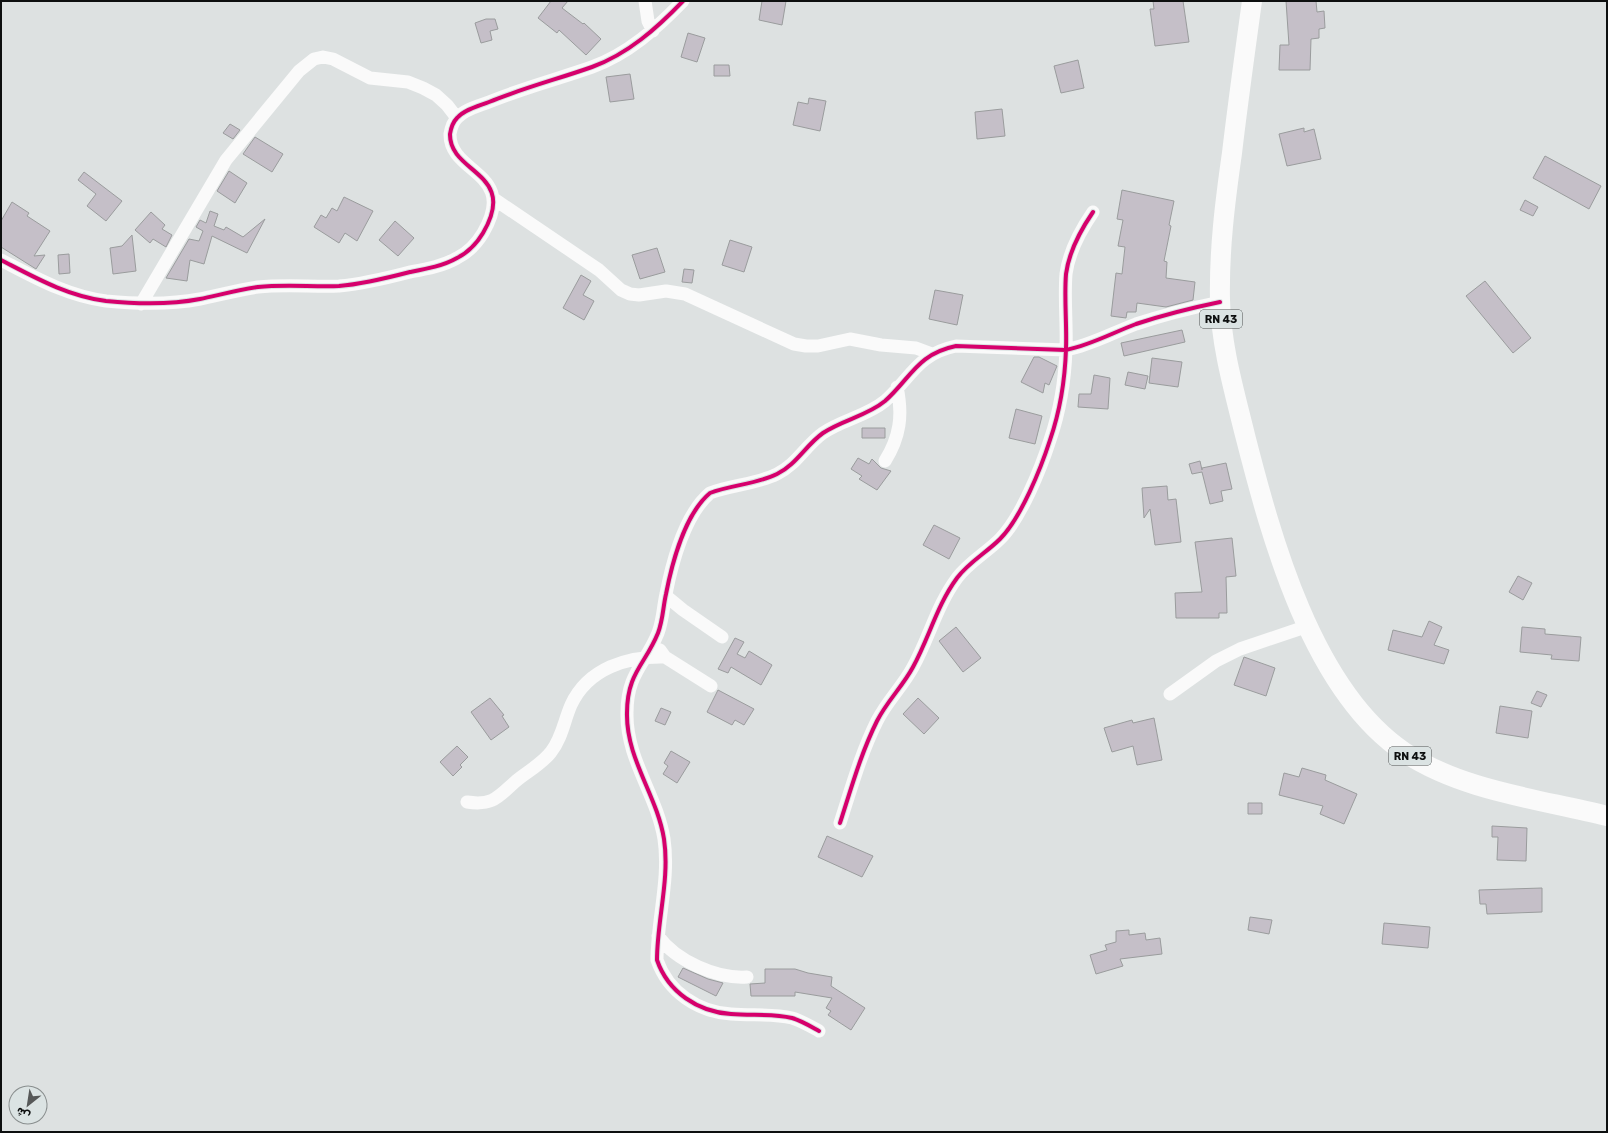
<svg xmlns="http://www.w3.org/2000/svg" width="1608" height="1133" viewBox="0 0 1608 1133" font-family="Rubik,Cairo,sans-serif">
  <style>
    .building { fill: #c5bfc8; stroke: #9a9c9d }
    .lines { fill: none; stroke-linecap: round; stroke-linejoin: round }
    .street { stroke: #fafafa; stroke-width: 13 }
    .primary { stroke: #fafafa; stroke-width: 20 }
    .cycleway-casing { stroke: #dbe3e3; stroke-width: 6 }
    .cycleway { stroke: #d6006c; stroke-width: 4 }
    .labels { text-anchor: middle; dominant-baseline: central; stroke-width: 4; stroke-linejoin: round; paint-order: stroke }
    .shield { fill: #dbe3e3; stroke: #4b4f4f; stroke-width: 1 }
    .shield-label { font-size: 11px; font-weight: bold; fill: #0d0f0f }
  </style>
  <rect width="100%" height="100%" fill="#dde1e1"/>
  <path class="building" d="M551,1H568L562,8L583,24L584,23L601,39L586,55L559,30L557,33L538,18Z
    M762,1H786L782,25L759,20Z
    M1153,1H1183L1189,42L1155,46L1150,9H1154Z
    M1286,1H1316L1317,12L1324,11L1325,28L1319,29V38L1311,39L1310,70H1279L1280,45H1289Z
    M486,19H495L498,29L490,31L492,40L481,43L475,23Z
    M688,33L705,38L697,62L681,57Z
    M1078,60L1084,88L1061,93L1054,66Z
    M714,65H729L730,76H714Z
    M630,74L634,99L610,102L606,77Z
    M809,98L826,101L820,131L793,125L798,102L808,104Z
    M1002,109L1005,136L977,139L975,112Z
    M230,124L240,130L233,139L223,133Z
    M1304,128V132L1314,129L1321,159L1287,166L1279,134Z
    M255,137L283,154L272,172L243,154Z
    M1545,156L1601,186L1589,209L1533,178Z
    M229,171L247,183L235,203L217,191Z
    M84,172L122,201L106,221L87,206L96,194L78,180Z
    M1122,190L1174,201L1169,225L1171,226L1164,261L1167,262L1166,278L1195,282L1193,300L1166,307L1137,303L1136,312H1127L1126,318L1111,316L1116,273L1122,274L1125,247L1118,246L1123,220L1117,219Z
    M344,197L373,211L357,241L345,233L339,243L314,227L321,215L326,218L332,208L337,211Z
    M1525,200L1538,207L1533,216L1520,210Z
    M12,202L29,213L27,216L50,231L34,256L45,255L36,269L1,247V221Z
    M210,211L218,214L214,226L224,230L226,227L243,237L265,219L247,253L212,236L204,264L190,260L187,281L166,278L189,239L199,241L203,231L196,227L200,220L206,223Z
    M151,212L165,225L162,229L172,235L166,247L153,239L150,243L135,230Z
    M395,221L414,238L398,256L379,240Z
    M132,235L136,271L113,274L110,248L122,246Z
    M730,240L752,247L744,272L722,265Z
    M657,248L665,272L640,279L632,255Z
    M69,254L70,273L59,274L58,255Z
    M684,269L694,270L692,283L682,282Z
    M581,275L591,281L583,295L594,301L584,320L563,308Z
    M1485,281L1531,338L1513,353L1466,296Z
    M935,290L963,295L957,325L929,319Z
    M1182,330L1185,342L1124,356L1121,343Z
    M1034,357H1039L1057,366L1049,385L1045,383L1043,393L1021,382Z
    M1152,358L1182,362L1178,387L1149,383Z
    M1128,372L1148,376L1145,389L1125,385Z
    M1094,375L1110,378L1108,409L1078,407L1079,394H1091Z
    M1016,409L1042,416L1035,444L1009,438Z
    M862,428H885V438H862Z
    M858,458L869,464L872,459L881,468L891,471L877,490L859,479L862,476L851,469Z
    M1200,461L1202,470V468L1226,463L1232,489L1221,491L1223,501L1210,504L1202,472L1192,474L1189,464Z
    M1167,486L1168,500L1176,499L1181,542L1155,545L1150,509L1144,518L1142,488Z
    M934,525L960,538L949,559L923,545Z
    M1232,538L1236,576L1226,577L1227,613H1219V618H1176L1175,593L1202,592L1195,542Z
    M1518,576L1532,583L1523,600L1509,592Z
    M1429,621L1442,627L1434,645L1449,650L1444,664L1388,650L1393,630L1422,637Z
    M956,627L981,658L963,672L939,641Z
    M1522,627L1545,629V634L1581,637L1579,661L1551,659L1552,655L1520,652Z
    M735,638L744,642L737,654L745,658L749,651L772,665L761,685L731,667L728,673L718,669Z
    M1244,657L1275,668L1266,696L1234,685Z
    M718,690L754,709L744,725L735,720L732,725L707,712Z
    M1537,691L1547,695L1541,707L1531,703Z
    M490,698L504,715L502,716L509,727L491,740L471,712Z
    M918,698L939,718L924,734L903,714Z
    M1500,706L1532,711L1528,738L1496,733Z
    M661,708L671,712L665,725L655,721Z
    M1154,718L1162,760L1137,765L1133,746L1112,752L1104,728L1132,720L1133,723Z
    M457,746L468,757L460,765L462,767L453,776L440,762Z
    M671,751L690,762L677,783L663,774L668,766L664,763Z
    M1302,768L1326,775L1325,780L1357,794L1344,824L1320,814L1323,806L1279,795L1284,773L1299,777Z
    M1248,803H1262V814H1248Z
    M1492,826L1527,828L1526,861L1497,860L1498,837H1492Z
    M827,836L873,856L862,877L818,857Z
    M1542,888V912L1487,914L1486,904H1480L1479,890Z
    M1250,917L1272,920L1269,934L1248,930Z
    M1384,923L1430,927L1428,948L1382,944Z
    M1129,930V935L1145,933L1146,940L1160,938L1162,954L1120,959L1123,966L1096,974L1090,955L1107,950L1105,945L1116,942V931Z
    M683,968L708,979L723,983L716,996L678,977Z
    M765,969H795L808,973L832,977L831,986L865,1008L851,1030L828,1015L831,1011L826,1008L832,998L795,992V996H751L750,984L765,983Z"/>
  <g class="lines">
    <path class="street" d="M645,1L648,21L653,31
      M494,199L599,270L621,290L630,294L639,295L666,291L685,294L794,344L806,346H818L850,339L881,345L916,348L932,354
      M1,260C34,277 67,296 106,301C137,304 169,305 200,299C219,295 238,290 258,287C285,284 312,287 339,286C363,284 387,278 410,272C426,269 443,266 457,258C467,253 477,243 483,233C519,172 449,174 450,134C451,128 453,122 457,118C465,109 479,106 489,102C523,88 558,79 592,67C628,54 657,28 683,1
      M141,304L226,160L299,71L314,59L323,57L333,59L370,78L408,82L423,88L436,95L447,105L457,118
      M885,461C900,437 903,415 897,387
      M666,596L683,610L722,637
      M660,650L665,657L711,686
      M1170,694L1216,661L1240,649L1308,626
      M467,802C493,806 498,797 516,781C528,771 542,764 551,752C562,738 564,721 571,705C588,668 628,656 665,657
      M840,823C851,789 861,753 877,721C887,701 903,686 913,667C929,638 937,605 957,578C969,562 986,553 1000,539C1021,518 1041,468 1050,440C1060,411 1065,379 1066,349C1067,324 1064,299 1066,274C1069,251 1080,231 1093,212
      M658,936C676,961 717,979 747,977
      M819,1031C810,1026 802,1021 792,1018C772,1013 751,1016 731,1014C698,1012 668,992 657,960C657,920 670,879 664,839C657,795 626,759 627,713C627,673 645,665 658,633C663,620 663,607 666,594C672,563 685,514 710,493C731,485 757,484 777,474C796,465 806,445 823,433C842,420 867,416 885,401C911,378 917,354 956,346L1066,350C1091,345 1112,333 1136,324C1163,315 1191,308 1220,302"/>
    <path class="primary" d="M1252,1C1245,52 1238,102 1232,153C1225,202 1219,250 1220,300C1221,346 1234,390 1245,435C1271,537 1312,690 1404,752C1462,791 1540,799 1607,816"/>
    <defs>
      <path id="cycleway" d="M1,260C34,277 67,296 106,301C137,304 169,305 200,299C219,295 238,290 258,287C285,284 312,287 339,286C363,284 387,278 410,272C426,269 443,266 457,258C467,253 477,243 483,233C519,172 449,174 450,134C451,128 453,122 457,118C465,109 479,106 489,102C523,88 558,79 592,67C628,54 657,28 683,1
        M840,823C851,789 861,753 877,721C887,701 903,686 913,667C929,638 937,605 957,578C969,562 986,553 1000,539C1021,518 1041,468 1050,440C1060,411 1065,379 1066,349C1067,324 1064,299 1066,274C1069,251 1080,231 1093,212
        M819,1031C810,1026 802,1021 792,1018C772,1013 751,1016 731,1014C698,1012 668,992 657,960C657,920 670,879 664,839C657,795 626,759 627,713C627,673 645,665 658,633C663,620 663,607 666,594C672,563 685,514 710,493C731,485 757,484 777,474C796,465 806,445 823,433C842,420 867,416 885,401C911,378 917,354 956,346L1066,350C1091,345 1112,333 1136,324C1163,315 1191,308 1220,302"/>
    </defs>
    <use href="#cycleway" class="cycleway-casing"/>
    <use href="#cycleway" class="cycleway"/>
  </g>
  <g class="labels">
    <g class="shield">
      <rect x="1200" y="310" width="42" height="18" rx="3"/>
      <rect x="1389" y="747" width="42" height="18" rx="3"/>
    </g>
    <g class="shield-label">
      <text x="1221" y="319">RN 43</text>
      <text x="1410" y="756">RN 43</text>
    </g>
  </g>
  <rect width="1608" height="1133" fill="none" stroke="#0d0f0f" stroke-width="4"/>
  <g transform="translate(28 1105) rotate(210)"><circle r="19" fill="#dbe3e3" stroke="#898e8e"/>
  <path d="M0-3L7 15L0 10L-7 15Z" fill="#565858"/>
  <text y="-6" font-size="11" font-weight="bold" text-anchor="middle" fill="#0d0f0f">ش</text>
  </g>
</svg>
